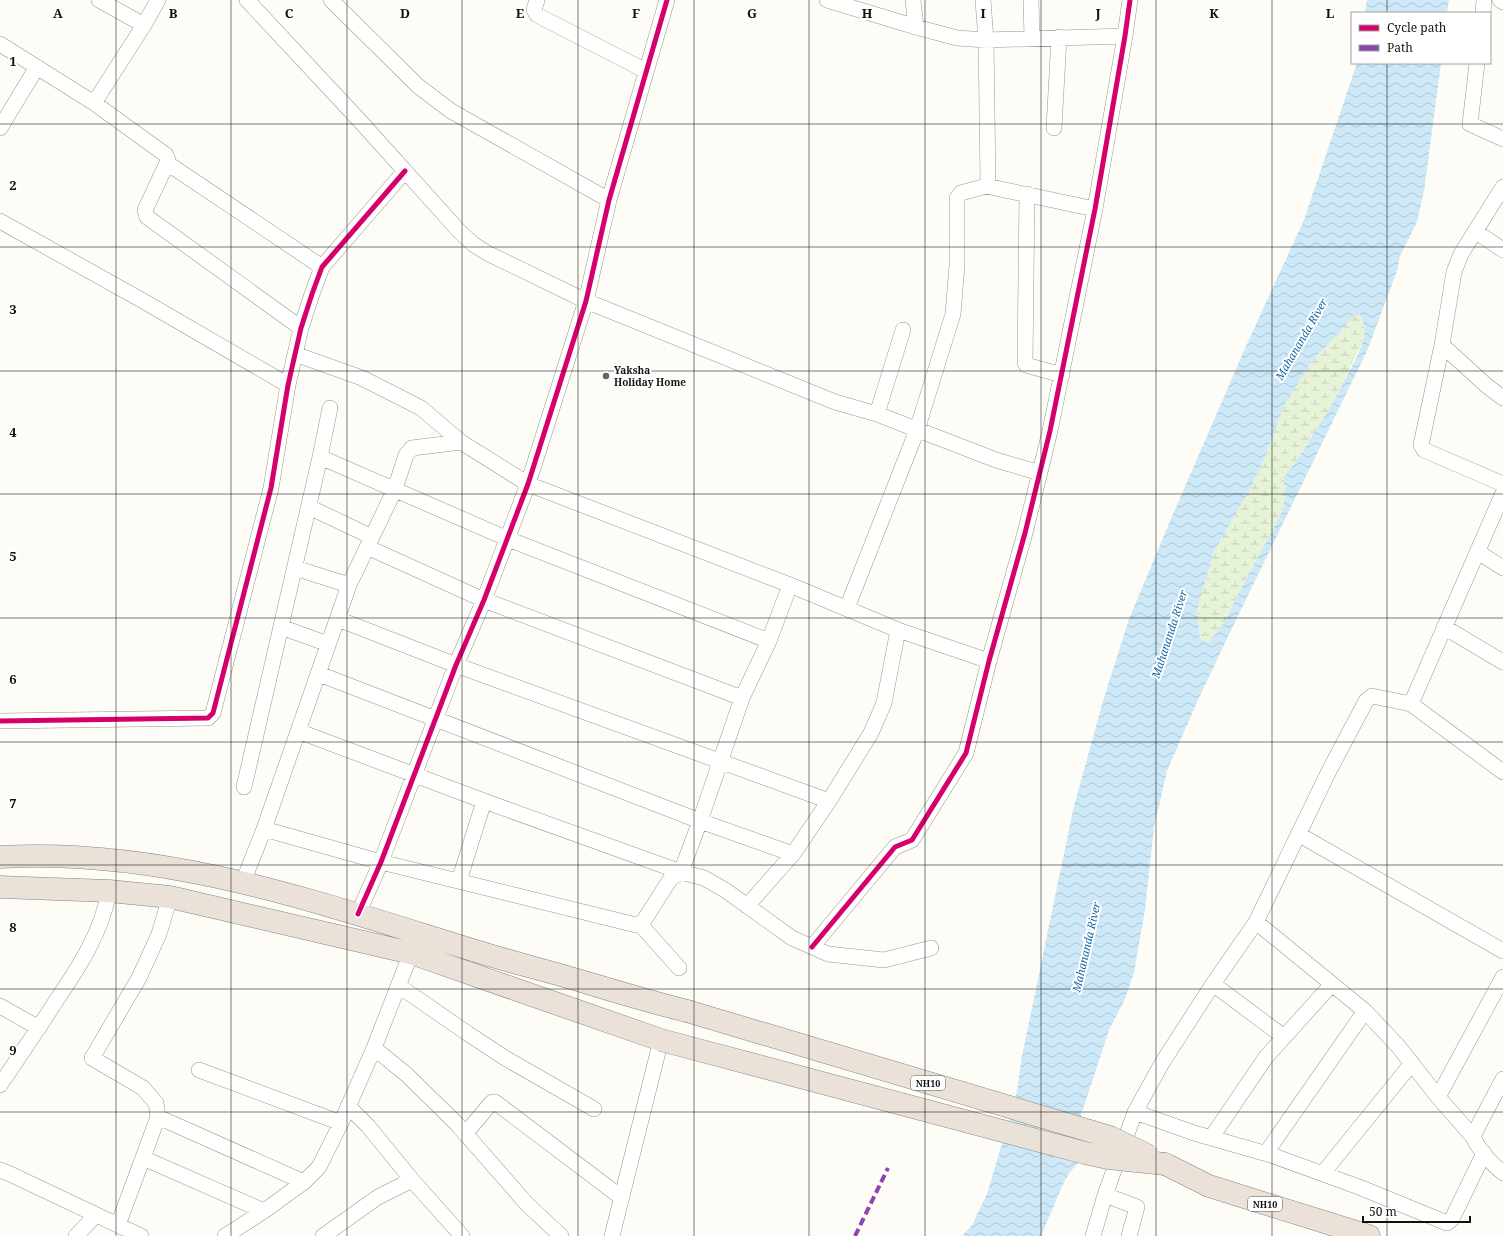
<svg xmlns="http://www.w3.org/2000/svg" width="1503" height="1236" viewBox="0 0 1503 1236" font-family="'Noto Serif',serif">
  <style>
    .wetland { fill: url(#wetland-marsh) }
    .water { fill: url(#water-waves); fill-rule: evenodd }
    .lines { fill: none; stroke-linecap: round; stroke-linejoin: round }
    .street-casing { stroke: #979795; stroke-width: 16 }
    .highway-casing { stroke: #858482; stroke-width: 23 }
    .street { stroke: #fffffe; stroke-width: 15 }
    .highway { stroke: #eae1d8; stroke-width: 22 }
    .highway-bridge-casing { stroke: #858482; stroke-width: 23; stroke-linecap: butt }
    .highway-bridge { stroke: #eae1d8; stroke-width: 22 }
    .quiet { stroke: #8e44ad; stroke-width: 4; stroke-dasharray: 8 4; stroke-linecap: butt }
    .cycleway-casing { stroke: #fff; stroke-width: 8 }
    .cycleway { stroke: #d6006c; stroke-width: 5 }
    .grid { fill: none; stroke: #111; stroke-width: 1; stroke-opacity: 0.55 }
    .poi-dot { fill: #646362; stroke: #fff; stroke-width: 1.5 }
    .labels { text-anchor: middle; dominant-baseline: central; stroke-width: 4; stroke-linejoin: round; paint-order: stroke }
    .shield { fill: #fff; stroke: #585858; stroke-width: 1 }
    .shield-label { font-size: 9px; font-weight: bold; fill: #111 }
    .poi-label { font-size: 10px; font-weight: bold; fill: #111; stroke: #fff; text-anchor: start }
    .water-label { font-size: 11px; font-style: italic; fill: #1768a6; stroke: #fff }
    .grid-label { font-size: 13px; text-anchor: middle; font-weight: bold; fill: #111; stroke: #fff; stroke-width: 4; stroke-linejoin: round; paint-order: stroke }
  </style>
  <defs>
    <pattern id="wetland-marsh" width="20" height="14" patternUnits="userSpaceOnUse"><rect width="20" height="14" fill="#e7f3d7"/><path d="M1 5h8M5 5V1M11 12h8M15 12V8" fill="none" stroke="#c5cfb8"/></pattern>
    <pattern id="water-waves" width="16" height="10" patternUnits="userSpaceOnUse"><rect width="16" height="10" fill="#cde8f7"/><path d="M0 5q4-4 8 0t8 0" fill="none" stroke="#afc6d3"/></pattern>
  </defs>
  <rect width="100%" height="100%" fill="#fdfcf7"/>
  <path class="wetland" d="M1361,314C1365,324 1364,333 1362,343L1327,414L1285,476L1284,484L1286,494L1282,512L1236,598L1226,620L1209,642L1203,641L1200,638L1197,610L1214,552L1250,489L1264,460L1283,408L1311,362L1337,335L1354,315Z"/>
  <path class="water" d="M1367,0H1449L1447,13H1365Z
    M1357,63H1441L1424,191L1417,222L1400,256L1397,271L1367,351L1232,628L1197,702L1167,771L1154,827L1145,910L1134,972L1125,999L1109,1030L1081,1115V1152L1078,1163L1070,1172L1063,1184L1041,1236H962L972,1225L987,1194L1016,1097L1022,1056L1073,810L1103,701L1129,619L1171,519L1246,346L1304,220ZM1354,315H1361C1365,323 1365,335 1362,344C1358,356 1352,367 1346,377C1329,412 1308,444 1285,476L1284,484L1286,494L1282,512L1236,598L1226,620L1209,642L1203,641L1200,638L1197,610L1214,552L1250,489L1264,460L1283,408L1311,362L1337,335Z"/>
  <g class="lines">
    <defs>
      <path id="street" d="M99,0L144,25
        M247,0L359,120L459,231L473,244L487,253L586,301L835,402L877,414L996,460L1040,473
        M331,0L418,86L451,111L609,200
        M537,0L534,10L537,15L646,71
        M827,0L916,27L957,38L986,40L1125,36
        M913,0L916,27
        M1031,0L1032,38
        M1500,0L1503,2
        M1483,13L1484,0
        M0,44L94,103L166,155L168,160L167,163L145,210L147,217L301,328
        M1477,63L1470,124L1503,139
        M94,103L144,25L158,0
        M0,128L37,67
        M1054,128L1059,37
        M167,163L322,267
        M986,186L1095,209
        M1503,187L1461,254L1454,272L1442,345L1421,445L1424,450L1503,484
        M1027,194L1025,363L1026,365L1062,375
        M0,221L145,302L288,385
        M1475,231L1503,250
        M1442,345L1487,386L1503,398
        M295,354L362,378L421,408L461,442L528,484L790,585L898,630L989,661
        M877,414L903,330
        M320,457L508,539L769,641
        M309,507L372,537
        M367,547L484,600L742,698
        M1478,552L1503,568
        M295,568L349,585
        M847,608L917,430L953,314L957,265V198L961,193L986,186L988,183L986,40L983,0
        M338,619L456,665L829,801
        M281,627L328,644
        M1444,627L1503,662
        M319,674L700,821L793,854
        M1411,704L1503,493
        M0,721L208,718L213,713L271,488L288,385L301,328L312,294L322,267L405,171
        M298,731L484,801L681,872L700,821L742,698L769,641L790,585
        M244,787L320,457L330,408
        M264,829L381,862L636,925L643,922L671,878L681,872L704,878L725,890L792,938L828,954L884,960L931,948
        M1298,834L1503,951
        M459,881L484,801
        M243,882L264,829L349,585L395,489L406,455L412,448L461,442
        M747,906L793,854L829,801L871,733L884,703L898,630
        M358,914L381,862L456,665L484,600L528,484L586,301L609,200L667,0
        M1256,922L1365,1011L1398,1046L1438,1097L1474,1138
        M640,924L679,968
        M812,947L895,847L912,840L966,753L989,661L1025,533L1050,431L1095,209L1125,36L1130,0
        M1213,984L1284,1037
        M399,986L467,1033L505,1058L594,1109
        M0,1006L39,1028
        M374,1048L407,1075L456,1123L526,1203L561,1236
        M199,1070L341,1123
        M1503,1079L1475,1132C1474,1135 1473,1138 1475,1141C1481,1152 1493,1165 1503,1173
        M0,1085C19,1057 38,1029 56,1001C79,967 102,932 109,891
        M1438,1097L1503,977
        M348,1106L368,1126L412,1180L462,1236
        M1135,1112L1194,1133L1271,1155L1359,1187L1447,1223L1452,1219L1484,1153
        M158,1117L304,1182
        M465,1134L492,1102H495L622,1198
        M1211,1138L1266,1057L1332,984
        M1266,1153L1365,1011
        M143,1158L264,1211
        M0,1170L8,1173L141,1236
        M1323,1173L1412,1063
        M1105,1195L1137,1207L1129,1236
        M118,1225L158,1117L156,1103L143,1088L92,1058L139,978L159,934L170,897
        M76,1236L96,1215
        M225,1236L264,1211L304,1182L319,1167L341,1123L374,1048L411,953
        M323,1236L378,1197L412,1180
        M612,1236L661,1040
        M1093,1236L1105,1195L1135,1112L1162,1063L1213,984L1256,922L1329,771L1366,701L1372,696L1411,704L1503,772"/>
      <path id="highway" d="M0,857C174,847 336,909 499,958C521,964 542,970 564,976C605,988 646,1001 687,1011
        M0,887L109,891L170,897L411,953L661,1040
        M1165,1164L1209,1186L1369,1236"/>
    </defs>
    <use href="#street" class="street-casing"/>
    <use href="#highway" class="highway-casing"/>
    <use href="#street" class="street"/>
    <use href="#highway" class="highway"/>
    <defs>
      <path id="highway-bridge" d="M687,1011L1110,1137L1149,1156
        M661,1040L1085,1153L1108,1158L1165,1164"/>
    </defs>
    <use href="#highway-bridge" class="highway-bridge-casing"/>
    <use href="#highway-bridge" class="highway-bridge"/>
    <path class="quiet" d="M855,1236L888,1168"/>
    <defs>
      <path id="cycleway" d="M0,721L208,718L213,713L271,488L288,385L301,328L312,294L322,267L405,171
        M358,914L381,862L456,665L484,600L528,484L586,301L609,200L667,0
        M812,947L895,847L912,840L966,753L989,661L1025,533L1050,431L1095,209L1125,36L1130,0"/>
    </defs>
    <use href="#cycleway" class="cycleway-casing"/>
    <use href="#cycleway" class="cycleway"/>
  </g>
  <path class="grid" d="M116,0V1236M231,0V1236M347,0V1236M462,0V1236M578,0V1236M694,0V1236M809,0V1236M925,0V1236M1041,0V1236M1156,0V1236M1272,0V1236M1387,0V13M1387,63V1236M0,124H1503M0,247H1503M0,371H1503M0,494H1503M0,618H1503M0,742H1503M0,865H1503M0,989H1503M0,1112H1503"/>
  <circle class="poi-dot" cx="606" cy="376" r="4"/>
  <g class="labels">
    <g class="shield">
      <rect x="911" y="1076" width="34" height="14" rx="3"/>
      <rect x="1248" y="1197" width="34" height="14" rx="3"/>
    </g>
    <g class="shield-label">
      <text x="928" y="1083">NH10</text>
      <text x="1265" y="1204">NH10</text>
    </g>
    <g class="poi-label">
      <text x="614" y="370">Yaksha<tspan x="614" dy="12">Holiday Home</tspan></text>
    </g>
    <g class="water-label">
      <text transform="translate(1301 339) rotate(-60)">Mahananda River</text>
      <text transform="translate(1169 634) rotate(-72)">Mahananda River</text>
      <text transform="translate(1086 947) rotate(-77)">Mahananda River</text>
    </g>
  </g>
  <g class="grid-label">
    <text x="58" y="18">A</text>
    <text x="173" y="18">B</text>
    <text x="289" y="18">C</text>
    <text x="405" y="18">D</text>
    <text x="520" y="18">E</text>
    <text x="636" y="18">F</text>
    <text x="752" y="18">G</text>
    <text x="867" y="18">H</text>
    <text x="983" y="18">I</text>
    <text x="1098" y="18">J</text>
    <text x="1214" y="18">K</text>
    <text x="1330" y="18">L</text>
    <text x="13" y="66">1</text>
    <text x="13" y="190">2</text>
    <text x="13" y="314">3</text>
    <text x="13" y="437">4</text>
    <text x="13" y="561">5</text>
    <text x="13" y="684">6</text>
    <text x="13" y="808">7</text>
    <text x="13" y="932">8</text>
    <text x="13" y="1055">9</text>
  </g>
  <rect x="1351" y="12" width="140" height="52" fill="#ffffff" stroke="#a0a0a0"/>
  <rect x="1359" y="25" width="20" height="6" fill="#d6006c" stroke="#a0a0a0"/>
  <text x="1387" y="32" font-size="12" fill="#111111">Cycle path</text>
  <rect x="1359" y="45" width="20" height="6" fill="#8e44ad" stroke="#a0a0a0"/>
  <text x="1387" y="52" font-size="12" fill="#111111">Path</text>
  <path d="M1363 1216v6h107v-6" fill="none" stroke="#111111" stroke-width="2"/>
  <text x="1369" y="1216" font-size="12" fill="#111111" stroke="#ffffff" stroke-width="3" paint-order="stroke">50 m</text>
</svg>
